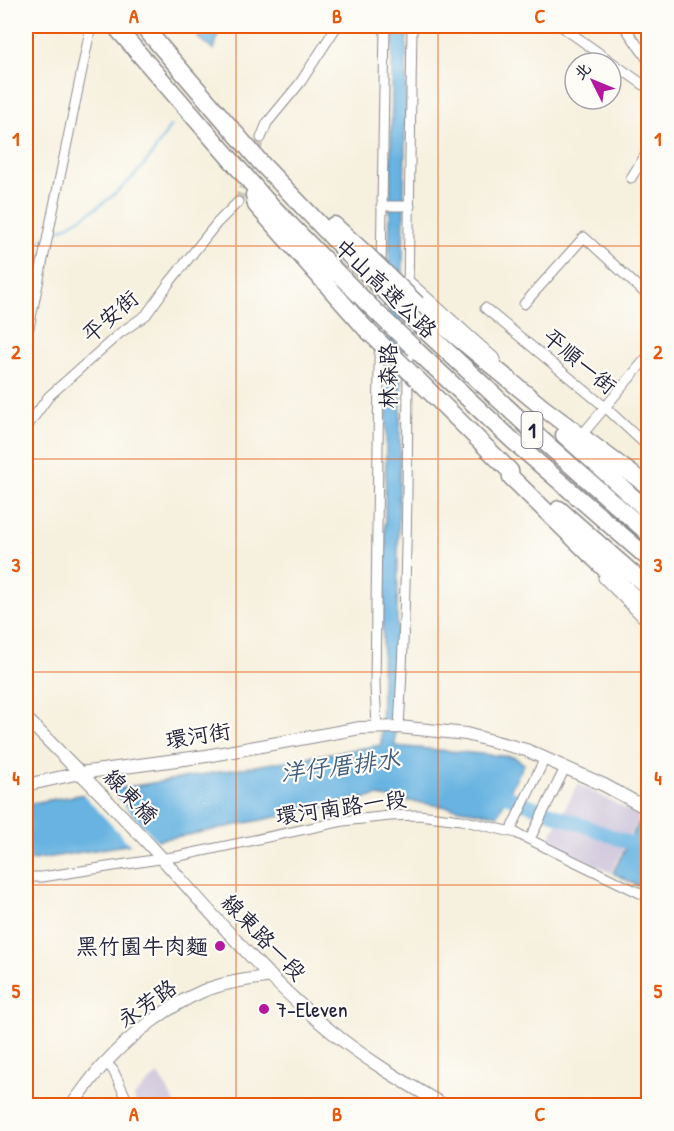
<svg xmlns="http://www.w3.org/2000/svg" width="674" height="1131" viewBox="0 0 674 1131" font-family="'Patrick Hand','LXGW WenKai TC',sans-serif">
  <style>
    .industrial { fill: #c9bfd8 }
    .water { fill: #68b3e1; stroke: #456a8e; stroke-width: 1.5 }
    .pier { fill: #f6f0de }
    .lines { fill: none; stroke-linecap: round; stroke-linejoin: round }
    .stream { stroke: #68b3e1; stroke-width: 2 }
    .river { stroke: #68b3e1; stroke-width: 14 }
    .street-tunnel { stroke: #ccc7bd; stroke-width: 9; stroke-dasharray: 9 4.5; stroke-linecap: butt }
    .street-casing { stroke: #8c898c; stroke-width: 11 }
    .secondary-casing { stroke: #8c898c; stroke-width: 14 }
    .highway-casing { stroke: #8c898c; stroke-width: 19 }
    .street { stroke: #fff; stroke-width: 9 }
    .secondary { stroke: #fff; stroke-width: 12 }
    .highway { stroke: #fff; stroke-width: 16 }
    .highway-bridge-casing { stroke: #8c898c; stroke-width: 19; stroke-linecap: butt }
    .highway-bridge { stroke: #fff; stroke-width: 16 }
    .grid { fill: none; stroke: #e8590c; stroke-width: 1.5; stroke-opacity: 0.55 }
    .poi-dot { fill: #b5179e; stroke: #fdfcf7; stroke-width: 2 }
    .labels { text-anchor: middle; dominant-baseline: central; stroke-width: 4.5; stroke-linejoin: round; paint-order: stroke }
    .shield { fill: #fdfcf7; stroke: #646373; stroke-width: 1.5 }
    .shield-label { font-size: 21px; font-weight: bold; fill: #22223b }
    .street-label { font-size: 22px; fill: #22223b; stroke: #fdfcf7 }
    .poi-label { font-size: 22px; fill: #22223b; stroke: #fdfcf7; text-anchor: end }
    .water-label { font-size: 24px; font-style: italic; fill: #3e5c7d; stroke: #fdfcf7 }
    .neatline { fill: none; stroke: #e8590c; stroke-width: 2 }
    .grid-label { font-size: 20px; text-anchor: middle; font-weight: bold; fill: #e8590c }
  </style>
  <rect width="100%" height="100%" fill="#fdfcf7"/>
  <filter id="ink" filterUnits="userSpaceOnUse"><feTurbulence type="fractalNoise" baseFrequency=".0167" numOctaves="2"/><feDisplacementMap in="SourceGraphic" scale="12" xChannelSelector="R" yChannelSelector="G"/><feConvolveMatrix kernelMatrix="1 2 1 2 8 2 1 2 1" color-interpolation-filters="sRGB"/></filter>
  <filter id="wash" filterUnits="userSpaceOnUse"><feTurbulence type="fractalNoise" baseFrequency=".008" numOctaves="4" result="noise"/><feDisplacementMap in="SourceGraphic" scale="24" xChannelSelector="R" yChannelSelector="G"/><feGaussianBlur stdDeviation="1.35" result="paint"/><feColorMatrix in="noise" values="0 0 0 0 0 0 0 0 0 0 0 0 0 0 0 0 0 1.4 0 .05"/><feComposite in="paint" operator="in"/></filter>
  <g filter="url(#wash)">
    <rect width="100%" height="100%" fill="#f6f0de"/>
    <path class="industrial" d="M578,784L640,816L611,873L548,841Z
      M158,1074L176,1105H136L134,1096Z"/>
    <path class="water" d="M202,26H220L214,50L198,38Z
      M393,26H407L395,746L514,757L524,764L498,815L377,796L188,835L26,861V804L381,745Z
      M641,818L648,823V891L613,873Z"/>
    <path class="pier" d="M526,762L527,766L500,816L497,818Z
      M108,787L159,843L132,847L80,791Z"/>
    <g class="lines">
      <path class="stream" d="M52,234C88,216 126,190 150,157C157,147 164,137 170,126
        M26,248L45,238"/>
      <path class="river" d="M490,790L632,844L648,854"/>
    </g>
  </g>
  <g filter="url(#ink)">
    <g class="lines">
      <path class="street-tunnel" d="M238,202L261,138"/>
      <defs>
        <path id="street" d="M561,26L648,88
          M624,26L648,60
          M261,138L267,123L300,83L337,26
          M631,178L648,151
          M381,206H410
          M381,269L385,26
          M407,279L496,359
          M408,293L412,26
          M524,304L584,237L648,296
          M485,308L605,407L648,447
          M26,342L91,26
          M26,428L49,396L120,333L146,315L169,283L217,223L238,202
          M586,430L648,356
          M603,578L648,623
          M377,727L375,686L380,289
          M399,727C407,590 408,453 408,316
          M510,831L545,758
          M530,839L565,768
          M26,877H42L179,856L343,821L390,816L419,815L461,820L516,833L648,897
          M105,1062L113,1070L130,1106"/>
        <path id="secondary" d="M26,718C70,763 116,808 159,855C212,914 265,977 327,1028C363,1058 404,1082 445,1106
          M26,785L80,773L206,756L360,728L399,727L466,734L526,750L604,785L648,809
          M71,1106C83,1091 93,1075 106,1062C132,1034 168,1006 203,991C225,982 248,980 271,976"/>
        <path id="highway" d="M115,26L265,199L366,302
          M143,26L261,163L367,274
          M254,195L256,205L365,328
          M334,225L368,256
          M417,304L542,407L648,486
          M418,324L541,439L648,533
          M415,349L512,440L648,558
          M417,379L510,471L511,477L648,611
          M564,435L648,511
          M559,509L648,587"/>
      </defs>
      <use href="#street" class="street-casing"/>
      <use href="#secondary" class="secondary-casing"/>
      <use href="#highway" class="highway-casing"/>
      <use href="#street" class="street"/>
      <use href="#secondary" class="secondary"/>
      <use href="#highway" class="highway"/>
      <defs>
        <path id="highway-bridge" d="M368,256L417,304
          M367,274L418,324
          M366,302L415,349
          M365,328L417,379"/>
      </defs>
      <use href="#highway-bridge" class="highway-bridge-casing"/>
      <use href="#highway-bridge" class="highway-bridge"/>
    </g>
  </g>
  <path class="grid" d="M236,26V1106M438,26V1106M26,246H648M26,459H648M26,672H648M26,885H648"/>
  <g class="poi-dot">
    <circle cx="220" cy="946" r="6"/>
    <circle cx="264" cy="1009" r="6"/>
  </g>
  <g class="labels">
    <rect class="shield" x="521.5" y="412" width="21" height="36" rx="4.5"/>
    <g class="shield-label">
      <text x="532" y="430">1</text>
    </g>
    <g class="street-label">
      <text transform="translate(386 288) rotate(44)">中山高速公路</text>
      <text transform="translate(110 316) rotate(-41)">平安街</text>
      <text transform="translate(580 361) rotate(40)">平順一街</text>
      <text transform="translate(388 376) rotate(-90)">林森路</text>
      <text transform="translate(198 735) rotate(-9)">環河街</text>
      <text transform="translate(131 796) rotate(46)">線東橋</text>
      <text transform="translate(341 807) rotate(-8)">環河南路一段</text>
      <text transform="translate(264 937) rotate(46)">線東路一段</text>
      <text transform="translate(147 1003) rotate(-35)">永芳路</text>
    </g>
    <g class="poi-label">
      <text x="208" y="946">黑竹園牛肉麵</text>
      <text x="276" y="1009" text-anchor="start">7-Eleven</text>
    </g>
    <g class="water-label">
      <text transform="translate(340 765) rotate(-7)">洋仔厝排水</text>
    </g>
  </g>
  <rect width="674" height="1131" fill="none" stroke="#fdfcf7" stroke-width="66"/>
  <g transform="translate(593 81) rotate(313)"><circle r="28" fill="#fdfcf7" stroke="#a5a5ac" stroke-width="1.5"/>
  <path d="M0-4.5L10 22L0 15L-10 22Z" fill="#b5179e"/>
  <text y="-9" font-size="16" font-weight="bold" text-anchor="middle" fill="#22223b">北</text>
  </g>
  <rect x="33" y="33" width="608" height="1065" class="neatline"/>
  <g class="grid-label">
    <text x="134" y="23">A</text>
    <text x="337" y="23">B</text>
    <text x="540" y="23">C</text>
    <text x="16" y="146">1</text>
    <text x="658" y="146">1</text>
    <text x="16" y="359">2</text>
    <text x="658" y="359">2</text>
    <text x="16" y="572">3</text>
    <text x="658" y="572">3</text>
    <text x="16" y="785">4</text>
    <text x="658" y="785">4</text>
    <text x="16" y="998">5</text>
    <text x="658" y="998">5</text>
    <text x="134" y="1121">A</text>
    <text x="337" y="1121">B</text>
    <text x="540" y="1121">C</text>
  </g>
</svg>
